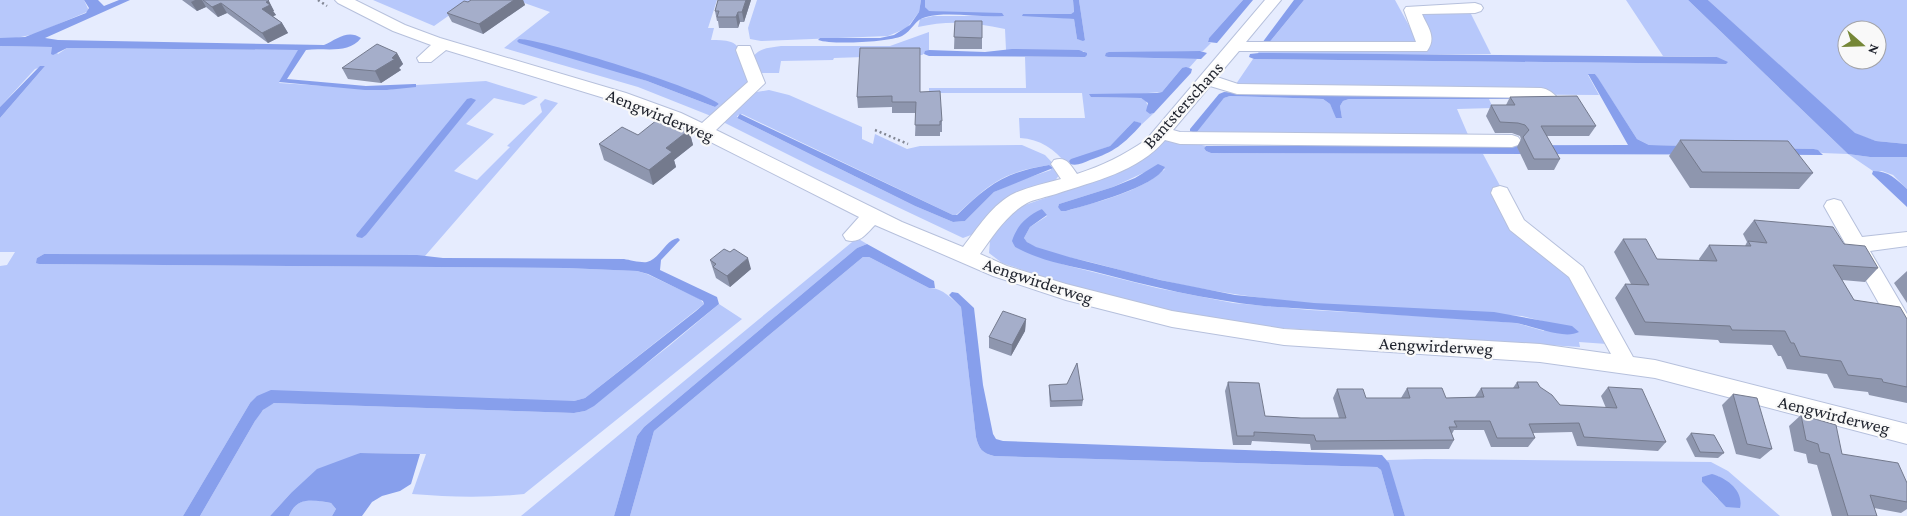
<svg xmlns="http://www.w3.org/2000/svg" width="1907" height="516" viewBox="0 0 1907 516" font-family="'Crimson Pro',serif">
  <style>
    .green { fill: #b7c8fb; fill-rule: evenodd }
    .water { fill: #879fec }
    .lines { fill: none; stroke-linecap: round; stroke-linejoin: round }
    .minor-casing { stroke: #b6c0dc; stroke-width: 2 }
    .path { stroke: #828794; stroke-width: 2.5; stroke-dasharray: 2 3; stroke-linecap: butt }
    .minor { fill: #fff; fill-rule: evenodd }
    .wall { fill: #8e96ae }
    .shaded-wall { fill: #747a8d }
    .building { fill: #a5aeca; stroke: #747a8d }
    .labels { text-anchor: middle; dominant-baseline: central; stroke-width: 4.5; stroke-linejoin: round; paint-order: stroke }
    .street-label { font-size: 18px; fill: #1f232d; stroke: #f9f9f9 }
  </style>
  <rect width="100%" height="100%" fill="#e6ecfe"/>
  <path class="green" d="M0,0H84L89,11L35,34L16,38H0Z
    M373,0H471L434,26Z
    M516,0H717L708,28H714L711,40C717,40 725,40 731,42C744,46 747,72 751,84L711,116L638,87L504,48L550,12ZM521,39L651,76L719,104L715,107L647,81Z
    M757,0H921L919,12L907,28L888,36L761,41L750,39L748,28Z
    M925,0H1073L1074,13L1071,14H1023L1074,19L1077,39L1085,40L1079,0H1243L1209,38L1208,42L1211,43L1203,51L1106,53L1108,57L1197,59L1189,68H1182L1162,92L1091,97L1141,98L1146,101L1150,114L1154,113L1141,125L1140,123L1134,121L1110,146L1069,161L1070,164L1067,165C1055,149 1040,139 1020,138L1019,118H1085L1082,93H929V88H1026L1025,57H1085L1084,51L1006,50L1005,29C975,22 947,20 918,27L920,19L933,16H1003L928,11L925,7Z
    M1304,0H1395L1418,42L1268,44Z
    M1626,0H1688L1848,154L1870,157H1907V189L1893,175L1882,171H1873L1848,154L1822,153L1814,149L1649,145L1637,139L1595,74L1588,75L1599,95L1227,92L1236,84L1253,59L1726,64L1717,57L1663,56Z
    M1708,0H1907V144L1876,141L1855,134ZM1847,30H1877V60H1847Z
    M1470,12L1491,54H1258L1259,50H1419L1417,14Z
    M929,32V50L922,55L834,58L833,60L781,61L779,73H758L753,57C760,47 770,48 781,46H890Z
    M0,46L52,47L58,54L67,48L299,50L279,83L387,90L416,85L486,81L538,97L524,105L494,98L466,124L494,134L454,171L477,180L510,147L507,146L542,112L540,104L545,99L558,103L425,256L44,254L37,258L39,264L566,268L637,271L647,274L700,299L704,304L585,398L574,401L250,403L183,516H0V266L7,265L15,252H0V118L45,66L35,69L0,107Z
    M769,90L789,95L862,127V139L873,144L875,134L907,149L920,146L1022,145L1045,155L1061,172L1055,181L999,205L991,212L971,235L963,238L815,168L725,123V118L751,93ZM742,114L953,215H956C969,204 982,190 996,182C1011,172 1031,168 1049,165L1051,170L1021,180L994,192L965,221L953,222L915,206L737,118V116Z
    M1230,96L1323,99L1330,104L1337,118H1342L1340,106L1343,101L1349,99H1489L1493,108L1457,109L1469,137L1195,133L1224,98Z
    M1164,140L1185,141L1206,146L1204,148L1206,151L1211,153L1483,154L1528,238L1572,278L1607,344L1579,342L1580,347L1268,327L1173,311L1083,290L1002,263L989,253L990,241L999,227L1016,208L1121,172L1146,157ZM1165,169C1139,193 1099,201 1066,211L1058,207L1059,204L1113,187L1143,173ZM1042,209L1047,216L1030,227L1024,238C1031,251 1072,258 1086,261C1135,274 1184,287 1234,294C1329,309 1426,309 1522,316L1546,322L1544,331L1516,323L1439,317L1310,310L1233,303L1157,288L1065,265L1015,247C1008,232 1032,219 1042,209Z
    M857,238L867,244L857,248L644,427L637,436L614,516H521Z
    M863,257H869L929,288C942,287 952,299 961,307L976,437C979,449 982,453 994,456L1377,467L1381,470L1394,516H630L654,431Z
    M719,304L742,319L524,494C486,498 450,497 412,494L426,454L360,453L290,494L270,516H200L255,421C260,413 265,407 274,403L574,413L585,411L669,346Z
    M1425,459L1711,462L1728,471L1780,516H1405L1387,460ZM1718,476L1725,481L1718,499L1702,482Z
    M309,499L331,503L336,509L332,516H289C293,506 299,502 309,499Z"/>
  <path class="water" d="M84,0H98L104,6L119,0H130L45,38L58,40L324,45C337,39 348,29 361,38C348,55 324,47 306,50L287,79L366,86L414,84H416V87L387,90H365L279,82L298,50L67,48L53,55L51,54L52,47L0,46V38L25,37L86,13L89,8Z
    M921,0H925V7L929,11L1002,13L1004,16C979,18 949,11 926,17C915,19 912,31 902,36C889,42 832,45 818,40L820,38H880L894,35L910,25L919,12Z
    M1073,0H1079L1085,40L1083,41L1077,39L1074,19L1022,16L1023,14H1071L1074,12Z
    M1243,0H1253L1217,43L1208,42L1209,38Z
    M1294,0H1304L1268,44L1262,43Z
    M1688,0H1708L1855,133L1876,141L1907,144V157H1870L1848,154Z
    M519,39C543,39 704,90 719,104L715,107L647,81L519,43L517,41Z
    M1012,49L1079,50L1087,53V55L1085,57L929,56L924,54L925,51L929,50L985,52Z
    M1200,51L1207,53L1201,59L1108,57L1105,56L1106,53L1109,52Z
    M1259,53L1717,57L1728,62L1726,64L1254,59L1249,57L1250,54Z
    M40,66H45L0,118V107Z
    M1186,67L1192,69L1191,73L1154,113L1150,114L1146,111L1148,103L1141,98L1091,97L1089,94L1157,93L1162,92L1182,68Z
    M1588,74H1595L1598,78L1637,139L1649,145L1814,149L1818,150L1823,155L1211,153L1206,151L1204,148L1206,146L1628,145Z
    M1224,92L1252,94L1510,96L1509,99H1349L1343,101L1340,106L1342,118H1336L1330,104L1323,99L1230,96L1224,98L1196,133L1190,131V129L1219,94Z
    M471,98L476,100L366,235L362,238L357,237L356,235L467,99Z
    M740,114L953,215H957C988,185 1005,172 1049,165L1053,168L994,192L965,221L953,222L915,206L737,118Z
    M1134,121L1141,123V125C1124,144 1114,152 1090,160C1083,163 1077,166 1070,164L1069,161L1071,159L1110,146Z
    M1158,164L1165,167C1154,188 1089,204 1066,211H1061L1058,207L1059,204L1113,187L1135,178Z
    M1873,171C1889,171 1896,179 1907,189V207L1872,174Z
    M1042,209L1047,215L1030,227L1024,238L1027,242L1036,247L1069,257L1160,280L1235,295L1314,303L1494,312L1572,326L1579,332C1564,340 1533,326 1516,323L1264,306C1206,300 1149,286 1092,271C1066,265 1038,260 1015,247L1012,241C1017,225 1027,216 1042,209Z
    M678,238L680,240L661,260L660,270L717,297L719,304L594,406L585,411L574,413L274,403L263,410L255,421L200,516H183L250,403L257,396L271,390L574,401L585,398L696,311L704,304L703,301L648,274L637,271L566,268L39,264L36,263L37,258L44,254L417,255L443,258L624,259C630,260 641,263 647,262C661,258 665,240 678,238Z
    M867,244L934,281L935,288H929L869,257H863L654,431L630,516H614L637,436L644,427L857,248Z
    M952,292L958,293L974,308L983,385L993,434L996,439L1003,441L1382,455L1389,463L1405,516H1394L1381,470L1377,467L994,456C982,453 979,449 976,437L961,307L949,295Z
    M360,453L420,454L411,484L400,491L382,496L372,502L362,516H332L336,509L331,503C313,500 297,496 289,516H270L290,494L317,469Z
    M1712,474C1727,478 1744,491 1740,508L1726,507L1702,482V477Z"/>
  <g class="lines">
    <defs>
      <path id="minor" d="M335,0H355L405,25L440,38L626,93L681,113L702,123L748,82L736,50L738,46H750L765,83L716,130L902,222L963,247C977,229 993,203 1015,193C1029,187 1046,183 1061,179L1051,164L1054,160C1066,156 1070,164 1077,174C1104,165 1122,156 1146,140L1265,0H1281L1246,42H1416L1404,10L1406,7L1475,3L1481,5L1483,8L1481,11L1475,13L1422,14C1428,28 1437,37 1427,51H1239L1217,77L1238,84L1541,88C1548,89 1554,93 1559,100L1556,104C1547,106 1544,104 1537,98L1237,94L1210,86L1173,130L1180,132L1512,135L1518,137L1521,141L1518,145L1512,147L1180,144L1165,140C1138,172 1094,181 1056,194C1047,197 1035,199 1027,203C1007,214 993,236 980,254L1007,266L1066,284L1172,311L1284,329L1540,344L1611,354L1569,277L1510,230L1491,193L1493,188L1500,186L1507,188L1524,220L1583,267L1633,357L1655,360L1907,424V444L1655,378L1540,362L1284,345L1172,327L1066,300L993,276L875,225C866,234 860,244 846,240L843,235L859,217L669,121L614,101L446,50L431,62H419L417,58L431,45L393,31L338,3Z
        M1834,199L1841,201L1862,237L1907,232V246L1870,251L1907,314V341L1899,339L1824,206L1827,201Z"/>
    </defs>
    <use href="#minor" class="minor-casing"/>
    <path class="path" d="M318,0L327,6
      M875,130L908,144"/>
    <use href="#minor" class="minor"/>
  </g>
  <path class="wall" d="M182,0H268L274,11H273L276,15L273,16L282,23L288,33L268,43L227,13L218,17L206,7L197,11Z
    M471,0H523L525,5L483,34L452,22L447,13Z
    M718,0H751L744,22H740L738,28H719L718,21H717L715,11Z
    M955,21H982V49H954Z
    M920,48V92L942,121V132H940V136H915L916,113H892V107L858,108L857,97Z
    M397,53L403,64L399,68L401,70L381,83L348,79L342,68Z
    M1510,97L1596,126L1589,136H1547L1560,159L1554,170H1528L1517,147L1521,139L1520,136L1512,133H1495L1486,116L1491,105H1506Z
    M689,130L693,145L674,160L676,167L653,185L604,160L599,144L638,135Z
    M1680,140L1813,173L1799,189L1690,188L1669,156Z
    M1754,220L1844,244L1878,268L1865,282L1842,280L1854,300L1907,319V403L1869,395L1868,392L1834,388L1827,374L1787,369L1781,356H1778L1772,345L1720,343L1718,340L1635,335L1615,298L1625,284H1631L1614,252L1623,239L1657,259L1700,261L1699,259L1709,245L1745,246L1747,242L1743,234Z
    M710,260L751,269L730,287L716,278Z
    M1907,271V303L1894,283Z
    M1026,319L1025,331L1011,356L989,348V337Z
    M1228,382L1265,416L1301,418H1339L1333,398L1337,389L1366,398H1401L1407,388L1446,398L1475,397L1481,388H1513L1517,382L1540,387L1560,405L1606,408L1601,396L1608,387L1666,442L1658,451L1577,446L1572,432L1533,433L1535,438L1528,447H1491L1484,430H1454L1452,434L1454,440L1449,449L1311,450L1310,444L1252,441L1251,445H1233L1225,391Z
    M1049,385L1083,400L1082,406L1050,407L1049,391Z
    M1733,394L1772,449L1760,459L1736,454L1722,405Z
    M1801,415L1842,454L1907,483V509L1901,513L1874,508L1877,516H1832L1817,465L1808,463L1806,454L1794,451L1789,426Z
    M1691,433L1724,453L1718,458L1695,457L1686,439Z"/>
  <path class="shaded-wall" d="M195,0H202L206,7L197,11L191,2Z
    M514,0H523L525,5L483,34L479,24Z
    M746,0H751L744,22L742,12Z
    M269,1L274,11H273L276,15L268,18L262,9L266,2Z
    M221,3L227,13L218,17L212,7Z
    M738,12L740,22L738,28L736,17Z
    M282,23L288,33L268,43L262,33Z
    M397,53L403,64L399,68L401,70L381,83L375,71Z
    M689,130L693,145L674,160L676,167L653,185L649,170L666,148Z
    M748,258L751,269L730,287L727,276Z
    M1026,319L1025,331L1011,356L1012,345Z"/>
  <path class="building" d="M203,0H268L269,1L266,2L270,5L262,9L282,23L262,33L221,3L212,7Z
    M471,0H514L479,24L447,13L464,1L468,2Z
    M718,0H746L742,12H738L736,17H717L719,11H715Z
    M955,21H982V38L954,37Z
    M377,44L397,53L392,58L395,59L375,71L342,68Z
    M860,48H920V92L940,91L942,121H940V125H915L916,102H892V96L857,97Z
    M1577,96L1596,126H1541L1560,159H1534L1523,137L1529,130L1525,125L1518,123L1500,122L1491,105H1515L1510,97Z
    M662,116L689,130L666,148L672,152L649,170L599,144L622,127L638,135Z
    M1680,140L1788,141L1813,173L1702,172Z
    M1754,220L1833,227L1844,244L1865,246L1878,268L1833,265L1854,300L1900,307L1907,319V387L1883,382L1882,379L1848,375L1841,361L1800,356L1794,343H1791L1785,331L1732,330L1730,326L1645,322L1625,284L1649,285L1623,239H1646L1657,259L1717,261L1709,245L1751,246L1748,241L1767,243Z
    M724,249L730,252L734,249L748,258L727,276L713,267L716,264L710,260Z
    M1003,311L1026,319L1012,345L989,337Z
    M1077,363L1083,400L1051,401L1049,385L1067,384Z
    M1228,382L1259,383L1265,416L1301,418H1346L1337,389H1363L1366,398H1410L1407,388H1442L1446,398L1484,397L1481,388H1519L1517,382H1537L1540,387L1552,395L1560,405L1617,408L1608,387L1642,389L1666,442L1584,437L1579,423L1529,424L1535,438H1497L1490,421H1454L1457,427H1449L1454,440L1316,441L1314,435L1254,432V436H1237Z
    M1733,394L1757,398L1772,449L1747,444Z
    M1801,415L1836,425L1842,454L1898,463L1907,483V502L1870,495L1877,516H1848L1829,454L1820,452L1818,444L1806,440Z
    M1691,433L1714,435L1724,453L1700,452Z"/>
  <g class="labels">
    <g class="street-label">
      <text transform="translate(1183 105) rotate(-48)">Bantsterschans</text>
      <text transform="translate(660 115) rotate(22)">Aengwirderweg</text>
      <text transform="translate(1038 281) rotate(18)">Aengwirderweg</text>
      <text transform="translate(1436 346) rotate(3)">Aengwirderweg</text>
      <text transform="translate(1834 415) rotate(14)">Aengwirderweg</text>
    </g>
  </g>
  <g transform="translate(1862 45) rotate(110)"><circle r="24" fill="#f9f9f9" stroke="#a2a3a7"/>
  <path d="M0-4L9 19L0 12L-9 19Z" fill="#758737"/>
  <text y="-8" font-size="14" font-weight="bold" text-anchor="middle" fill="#1f232d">N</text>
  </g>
</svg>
